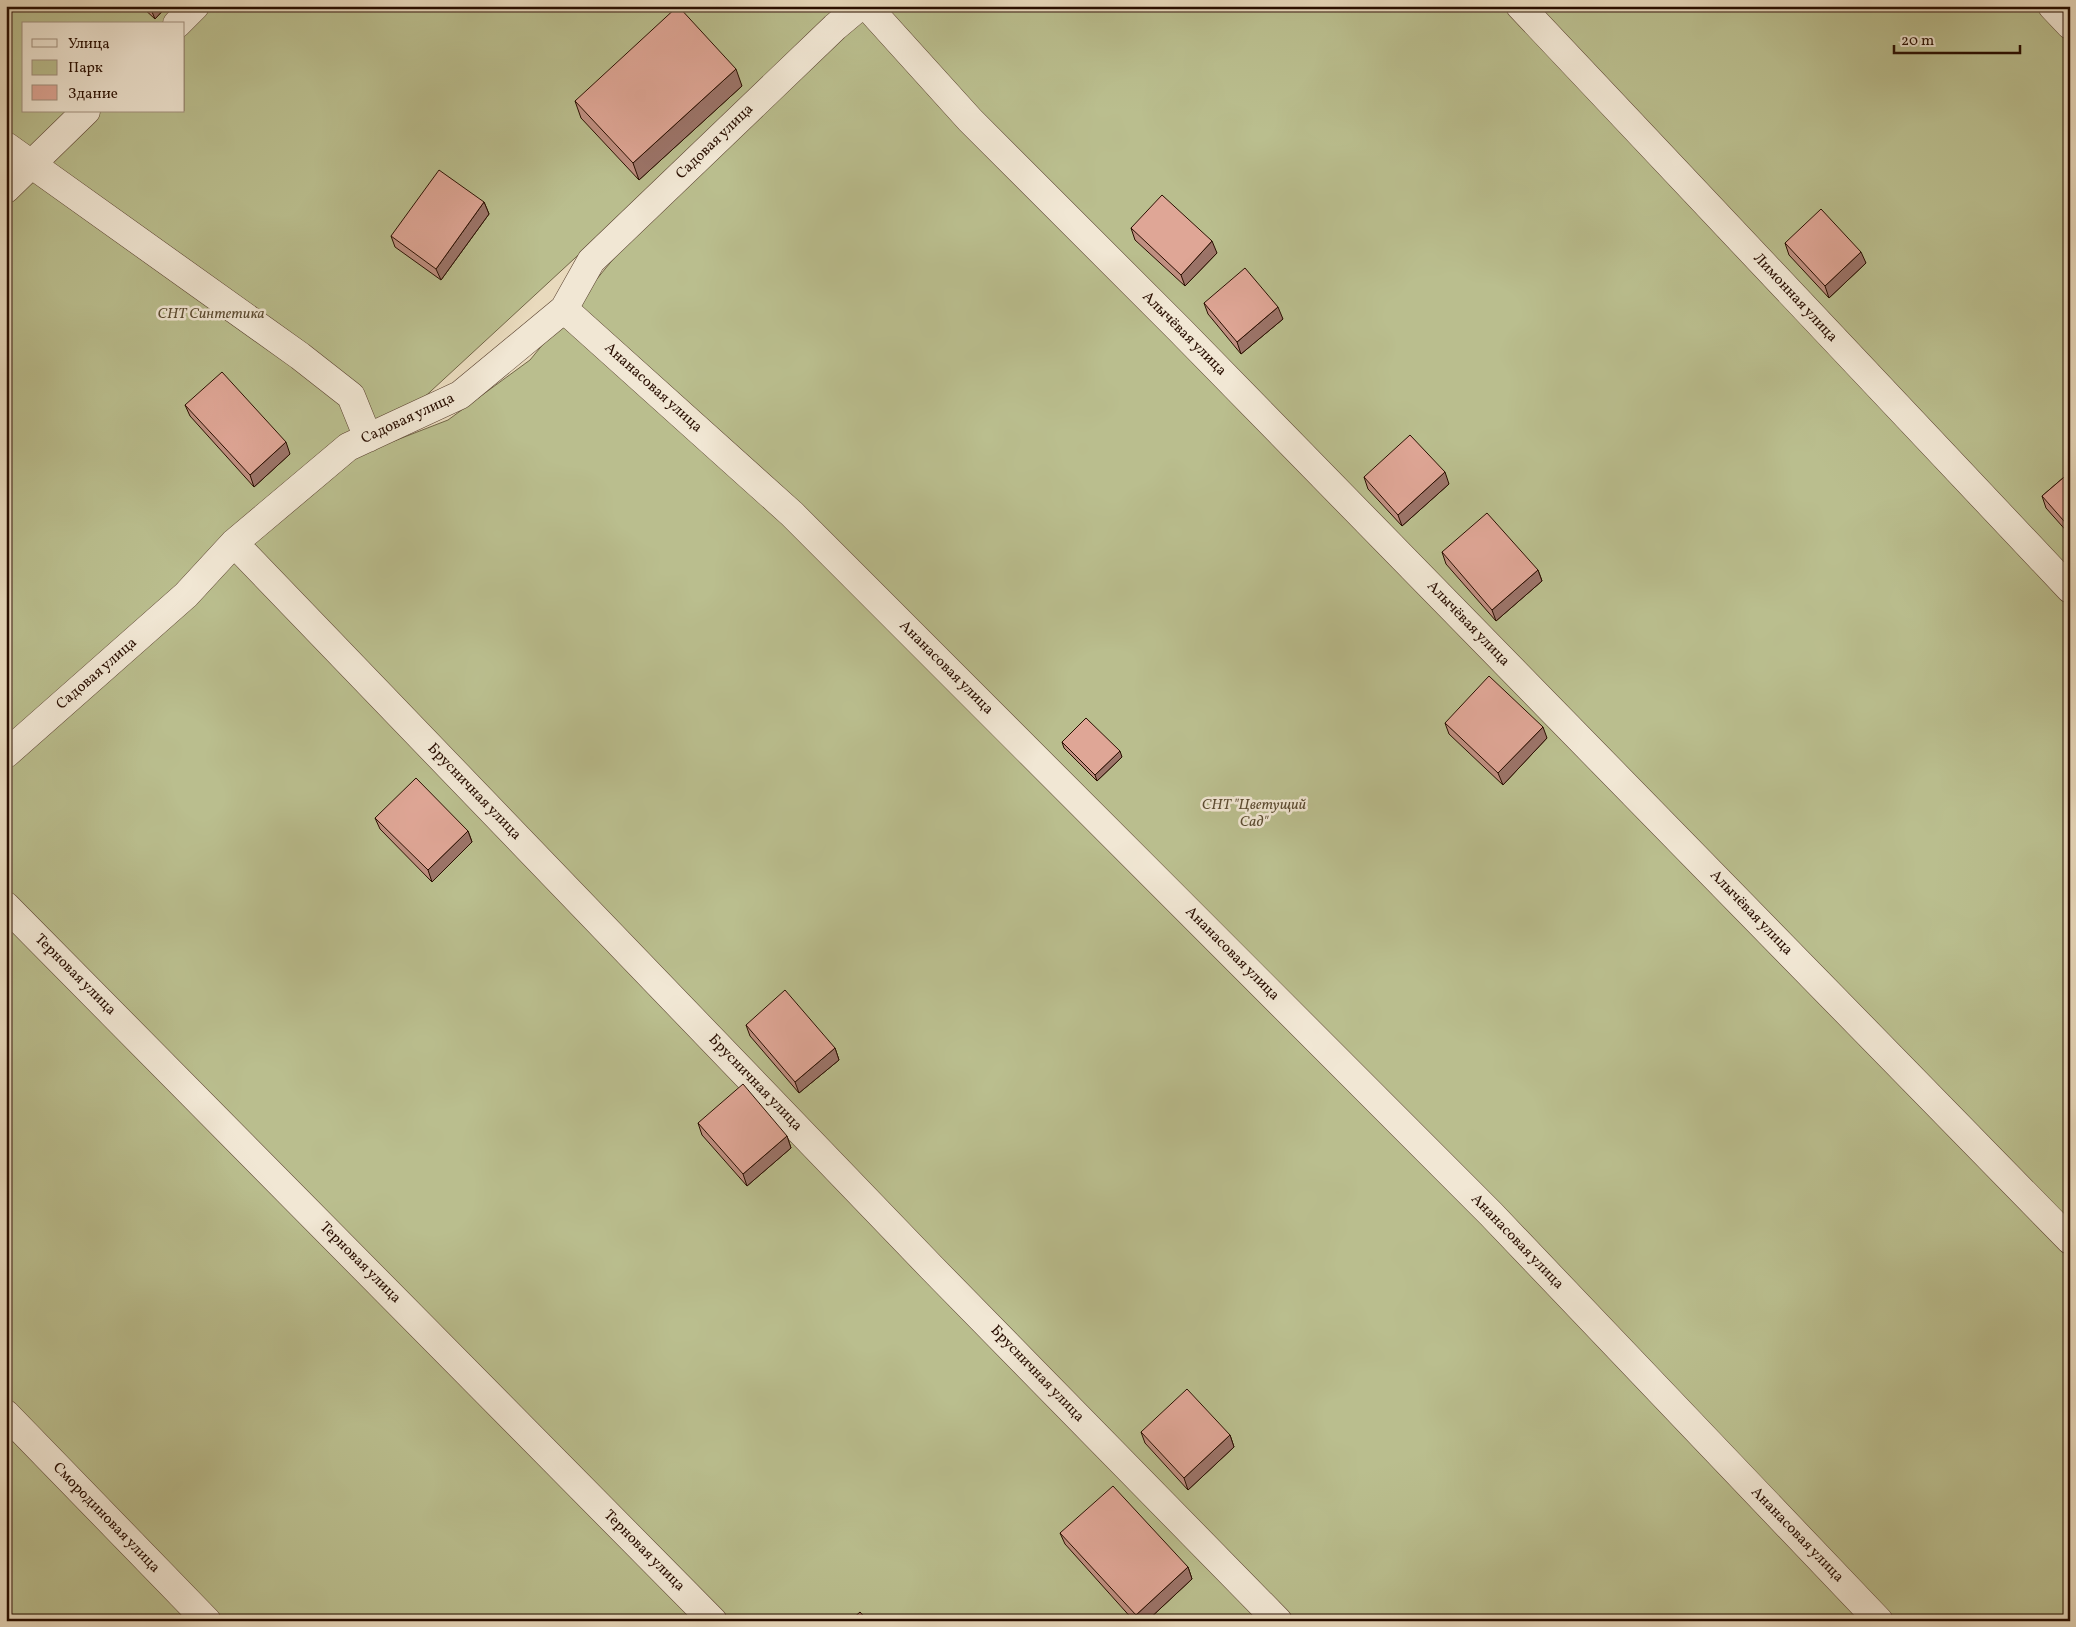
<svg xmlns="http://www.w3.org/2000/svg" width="2076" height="1627" viewBox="0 0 2076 1627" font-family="Vollkorn,serif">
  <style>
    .green { fill: #babe8e; stroke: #726647; fill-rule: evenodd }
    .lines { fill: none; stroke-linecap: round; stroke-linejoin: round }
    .minor-casing { stroke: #59412f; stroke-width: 29 }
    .minor { stroke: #f1e7d4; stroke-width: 28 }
    .wall { fill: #c08f81; stroke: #290e00 }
    .shaded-wall { fill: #9c7469; stroke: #290e00 }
    .building { fill: #dfa696; stroke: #290e00 }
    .labels { text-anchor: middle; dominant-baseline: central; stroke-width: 5; stroke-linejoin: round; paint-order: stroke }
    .street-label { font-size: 15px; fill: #290e00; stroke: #f1e7d4 }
    .park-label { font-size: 15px; font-style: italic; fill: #5c4c32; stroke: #f1e7d4 }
  </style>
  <rect width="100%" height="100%" fill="#e9dabd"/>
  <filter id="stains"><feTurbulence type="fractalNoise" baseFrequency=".004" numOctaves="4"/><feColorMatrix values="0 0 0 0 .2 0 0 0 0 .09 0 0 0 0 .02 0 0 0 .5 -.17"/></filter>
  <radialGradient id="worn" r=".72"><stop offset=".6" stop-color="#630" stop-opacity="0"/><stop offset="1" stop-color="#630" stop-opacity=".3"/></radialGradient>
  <path class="green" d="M6,6H848L379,439L394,441L448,420L530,360L624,246L872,6H2070V1621H6ZM24,24H184V111H24Z"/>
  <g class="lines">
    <defs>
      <path id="minor" d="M867,6L970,120L1179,329L2070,1240
        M1520,6L2070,589
        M2052,6L2070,25
        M177,24L195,6
        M6,146L300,356L351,396L368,438
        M6,189L86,111
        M564,309L792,514L1491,1214L1879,1621
        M234,543L932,1268L1278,1621
        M6,754L186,595L234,543L348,447L460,395L564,309L591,261L835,27L860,6
        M6,906L713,1621
        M6,1414L207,1621"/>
    </defs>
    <use href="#minor" class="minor-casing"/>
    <use href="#minor" class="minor"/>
  </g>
  <path class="wall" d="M141,6H167L155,19Z
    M742,86L639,180L581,118L575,101Z
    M484,202L489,214L441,280L395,247L391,236Z
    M1131,228L1217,253L1185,286L1135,240Z
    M1785,243L1866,263L1829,298L1789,255Z
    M1204,303L1283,319L1241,354L1208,314Z
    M185,405L290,454L254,487L190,416Z
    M2070,472V535L2046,508L2042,496Z
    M1364,477L1449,484L1402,526L1368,489Z
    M1442,552L1538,570L1542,581L1496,621L1446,564Z
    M1445,723L1547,738L1503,785L1449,734Z
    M1062,742L1122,757L1097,781L1064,748Z
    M375,818L468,831L472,842L432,882L380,829Z
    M746,1025L835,1048L839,1060L799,1093L750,1036Z
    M698,1123L787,1136L791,1148L747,1186L702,1135Z
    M1141,1432L1230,1435L1234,1447L1188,1490L1145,1443Z
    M1060,1533L1188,1567L1192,1579L1147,1621H1134L1065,1544Z"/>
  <path class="shaded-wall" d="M152,6H167L155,19L150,7Z
    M736,69L742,86L639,180L633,163Z
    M484,202L489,214L441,280L436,269Z
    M1212,241L1217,253L1185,286L1181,275Z
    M1861,252L1866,263L1829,298L1825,286Z
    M1278,307L1283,319L1241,354L1237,342Z
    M286,442L290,454L254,487L250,475Z
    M1445,472L1449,484L1402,526L1398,515Z
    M1538,570L1542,581L1496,621L1492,610Z
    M1543,727L1547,738L1503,785L1498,773Z
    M1120,751L1122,757L1097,781L1095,775Z
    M468,831L472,842L432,882L428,870Z
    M835,1048L839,1060L799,1093L795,1082Z
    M787,1136L791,1148L747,1186L743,1174Z
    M1230,1435L1234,1447L1188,1490L1184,1478Z
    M1188,1567L1192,1579L1147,1621H1138L1136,1615Z"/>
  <path class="building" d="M678,6L736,69L633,163L575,101Z
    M439,170L484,202L436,269L391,236Z
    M1162,195L1212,241L1181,275L1131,228Z
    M1821,209L1861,252L1825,286L1785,243Z
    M1245,268L1278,307L1237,342L1204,303Z
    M222,372L286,442L250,475L185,405Z
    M1410,435L1445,472L1398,515L1364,477Z
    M2070,472V528L2042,496Z
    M1487,513L1538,570L1492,610L1442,552Z
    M1489,676L1543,727L1498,773L1445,723Z
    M1086,718L1120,751L1095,775L1062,742Z
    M416,778L468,831L428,870L375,818Z
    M785,990L835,1048L795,1082L746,1025Z
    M743,1084L787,1136L743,1174L698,1123Z
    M1187,1389L1230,1435L1184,1478L1141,1432Z
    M1113,1486L1188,1567L1136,1615L1060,1533Z
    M860,1612L868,1621H850Z"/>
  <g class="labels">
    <g class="street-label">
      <text transform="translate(715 142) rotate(-44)">Садовая улица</text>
      <text transform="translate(1795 298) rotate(47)">Лимонная улица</text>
      <text transform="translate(1184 334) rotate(45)">Алычёвая улица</text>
      <text transform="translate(653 388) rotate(42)">Ананасовая улица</text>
      <text transform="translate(408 419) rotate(-25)">Садовая улица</text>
      <text transform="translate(1468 624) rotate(46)">Алычёвая улица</text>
      <text transform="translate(946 668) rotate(45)">Ананасовая улица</text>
      <text transform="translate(97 674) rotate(-41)">Садовая улица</text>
      <text transform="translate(474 792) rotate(46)">Брусничная улица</text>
      <text transform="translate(1751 913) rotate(46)">Алычёвая улица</text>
      <text transform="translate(1232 954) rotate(45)">Ананасовая улица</text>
      <text transform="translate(75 975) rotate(45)">Терновая улица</text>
      <text transform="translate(755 1083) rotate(46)">Брусничная улица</text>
      <text transform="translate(1517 1242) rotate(46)">Ананасовая улица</text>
      <text transform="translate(360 1263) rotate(45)">Терновая улица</text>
      <text transform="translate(1037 1374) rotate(46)">Брусничная улица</text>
      <text transform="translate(106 1518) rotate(46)">Смородиновая улица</text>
      <text transform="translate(1797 1535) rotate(46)">Ананасовая улица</text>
      <text transform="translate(644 1551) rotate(45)">Терновая улица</text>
    </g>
    <g class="park-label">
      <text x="211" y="314">СНТ Синтетика</text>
      <text x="1254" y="805">СНТ "Цветущий<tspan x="1254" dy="17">Сад"</tspan></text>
    </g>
  </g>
  <rect width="2076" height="1627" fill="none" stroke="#e9dabd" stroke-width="25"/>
  <rect x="8" y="8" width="2061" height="1612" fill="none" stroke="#290e00" stroke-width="2.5"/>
  <rect x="12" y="12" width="2051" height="1602" fill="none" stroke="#290e00"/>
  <rect x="22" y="22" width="162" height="90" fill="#f1e7d4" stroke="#a1907f"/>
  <rect x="32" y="39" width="25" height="8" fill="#f1e7d4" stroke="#a1907f"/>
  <text x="68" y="48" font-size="15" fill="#290e00">Улица</text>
  <rect x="32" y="60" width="25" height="15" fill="#babe8e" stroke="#a1907f"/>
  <text x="68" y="72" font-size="15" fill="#290e00">Парк</text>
  <rect x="32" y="85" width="25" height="15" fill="#dfa696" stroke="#a1907f"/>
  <text x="68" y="98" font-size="15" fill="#290e00">Здание</text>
  <path d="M1894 45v8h126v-8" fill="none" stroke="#290e00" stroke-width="2.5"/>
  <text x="1901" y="45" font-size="15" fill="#290e00" stroke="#f1e7d4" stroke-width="4" paint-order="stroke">20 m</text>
  <rect width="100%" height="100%" filter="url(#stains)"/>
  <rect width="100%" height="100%" fill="url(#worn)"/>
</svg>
